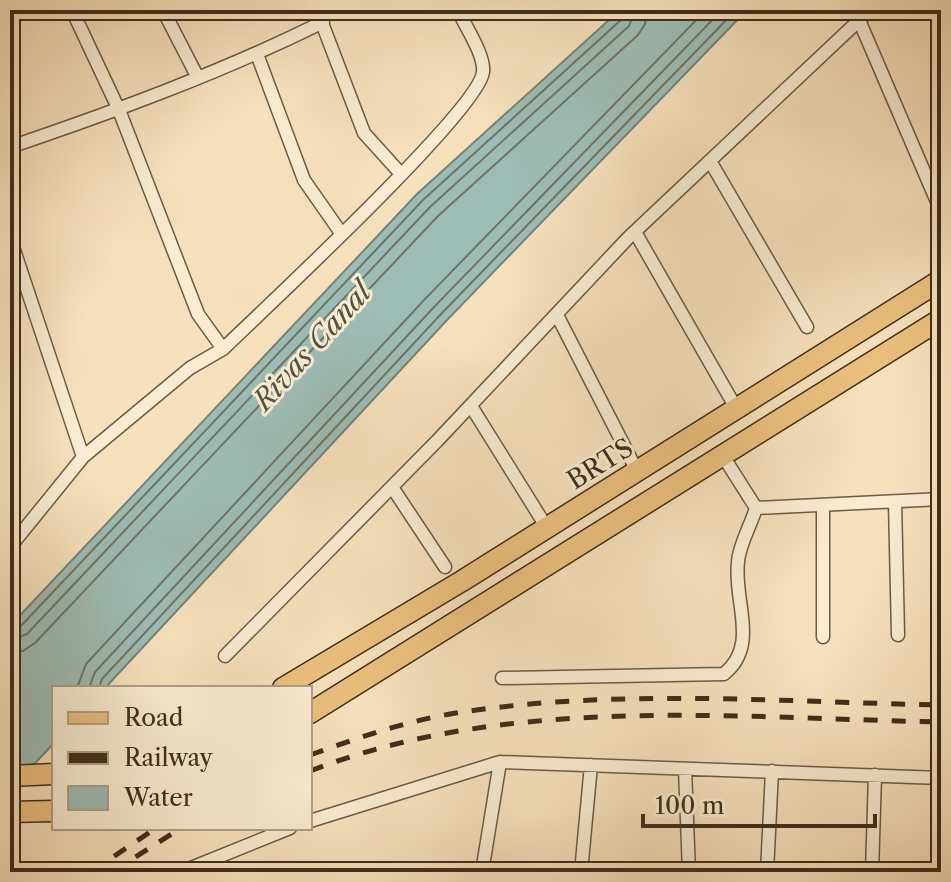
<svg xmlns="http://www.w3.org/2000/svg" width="951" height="882" viewBox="0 0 951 882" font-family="'Libre Caslon Text',serif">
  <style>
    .water { fill: #9dbcb5; stroke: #778377; stroke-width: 2 }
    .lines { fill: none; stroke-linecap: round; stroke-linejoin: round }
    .shore { stroke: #6e7568; stroke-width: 2 }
    .minor-casing { stroke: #6d5b43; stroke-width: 15 }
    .primary-casing { stroke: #3f2e1b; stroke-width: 23 }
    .minor { stroke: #f9ecd3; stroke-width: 12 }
    .primary { stroke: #ebc07e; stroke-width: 20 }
    .rail { stroke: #3f2e1b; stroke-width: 5; stroke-dasharray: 14 14; stroke-linecap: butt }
    .labels { text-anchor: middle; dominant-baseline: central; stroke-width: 6; stroke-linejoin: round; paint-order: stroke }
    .street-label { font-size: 26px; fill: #3f2e1b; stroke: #f9ecd3 }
    .water-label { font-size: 28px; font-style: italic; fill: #565242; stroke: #f9ecd3 }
  </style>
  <rect width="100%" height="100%" fill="#f6e1bc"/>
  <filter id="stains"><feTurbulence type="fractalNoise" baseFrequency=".0025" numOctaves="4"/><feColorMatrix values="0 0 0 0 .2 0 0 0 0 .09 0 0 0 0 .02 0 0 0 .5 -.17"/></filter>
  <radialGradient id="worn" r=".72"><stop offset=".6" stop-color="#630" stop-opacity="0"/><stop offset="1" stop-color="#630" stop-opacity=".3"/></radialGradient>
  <path class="water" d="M620,10H747L448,319L105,688H54V743L10,790V626L417,194Z"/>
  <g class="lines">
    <path class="shore" d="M10,631L19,628L423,200L622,19L625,10
      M10,641L27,634L430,207L629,26L635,10
      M10,653L23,651L35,643L438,216L638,35L645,24L647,10
      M77,688L86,664L426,298L706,10
      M89,688L95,672L435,306L722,10
      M99,688L102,679L442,313L736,10"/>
    <defs>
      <path id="minor" d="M163,10L198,78
        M317,10L364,133L401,174
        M859,20L941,211
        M257,54L304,180L341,233
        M10,147C116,111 222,72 323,22
        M710,161L807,327
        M635,232L736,408
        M10,238L83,457
        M557,315L637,471
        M223,349C263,310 479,110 483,72C485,55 465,26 458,10
        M471,406L547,528
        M723,456L756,508L941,499
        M392,487L445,567
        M895,502L898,635
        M823,505V637
        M10,547L83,457L190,368L223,349L198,314L119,110L72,10
        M225,656L437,441L628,238L870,10
        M502,678L724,674C760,645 733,601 738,562C739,545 751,525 756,508
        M685,769L689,872
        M310,821L500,762L941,778
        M181,872L290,828
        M482,872L500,762
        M581,872L591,765
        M767,872L772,771
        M872,872L875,775"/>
      <path id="primary" d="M283,688L462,581L941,280
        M310,713L941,319
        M10,776L54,774
        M10,812L54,811"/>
    </defs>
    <use href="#minor" class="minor-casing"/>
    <use href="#primary" class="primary-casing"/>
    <use href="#minor" class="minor"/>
    <use href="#primary" class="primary"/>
    <path class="rail" d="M310,755C358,738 406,721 456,713C616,688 780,702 941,705
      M310,771C509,694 732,718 941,722
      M91,872L150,832
      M112,872L181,828"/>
  </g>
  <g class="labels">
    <g class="street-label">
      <text transform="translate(600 464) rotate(-32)">BRTS</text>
    </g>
    <g class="water-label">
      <text transform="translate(312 346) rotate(-48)">Rivas Canal</text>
    </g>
  </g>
  <rect width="951" height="882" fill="none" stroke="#f6e1bc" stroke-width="40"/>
  <rect x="12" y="12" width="927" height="858" fill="none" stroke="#3f2e1b" stroke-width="4"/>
  <rect x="20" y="20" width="911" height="842" fill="none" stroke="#3f2e1b" stroke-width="2"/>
  <rect x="52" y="686" width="260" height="144" fill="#f9ecd3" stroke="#afa089" stroke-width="2"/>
  <rect x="68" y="712" width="40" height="12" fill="#ebc07e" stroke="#afa089" stroke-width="2"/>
  <text x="124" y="726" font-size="24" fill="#3f2e1b">Road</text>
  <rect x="68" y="752" width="40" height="12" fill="#3f2e1b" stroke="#afa089" stroke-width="2"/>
  <text x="124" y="766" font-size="24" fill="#3f2e1b">Railway</text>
  <rect x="68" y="786" width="40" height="24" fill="#9dbcb5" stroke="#afa089" stroke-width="2"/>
  <text x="124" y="806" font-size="24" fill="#3f2e1b">Water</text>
  <path d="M643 814v12h232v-12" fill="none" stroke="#3f2e1b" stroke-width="4"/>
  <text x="655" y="814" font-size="24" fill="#3f2e1b" stroke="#f9ecd3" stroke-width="6" paint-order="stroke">100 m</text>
  <rect width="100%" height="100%" filter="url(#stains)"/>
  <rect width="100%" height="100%" fill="url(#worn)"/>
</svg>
